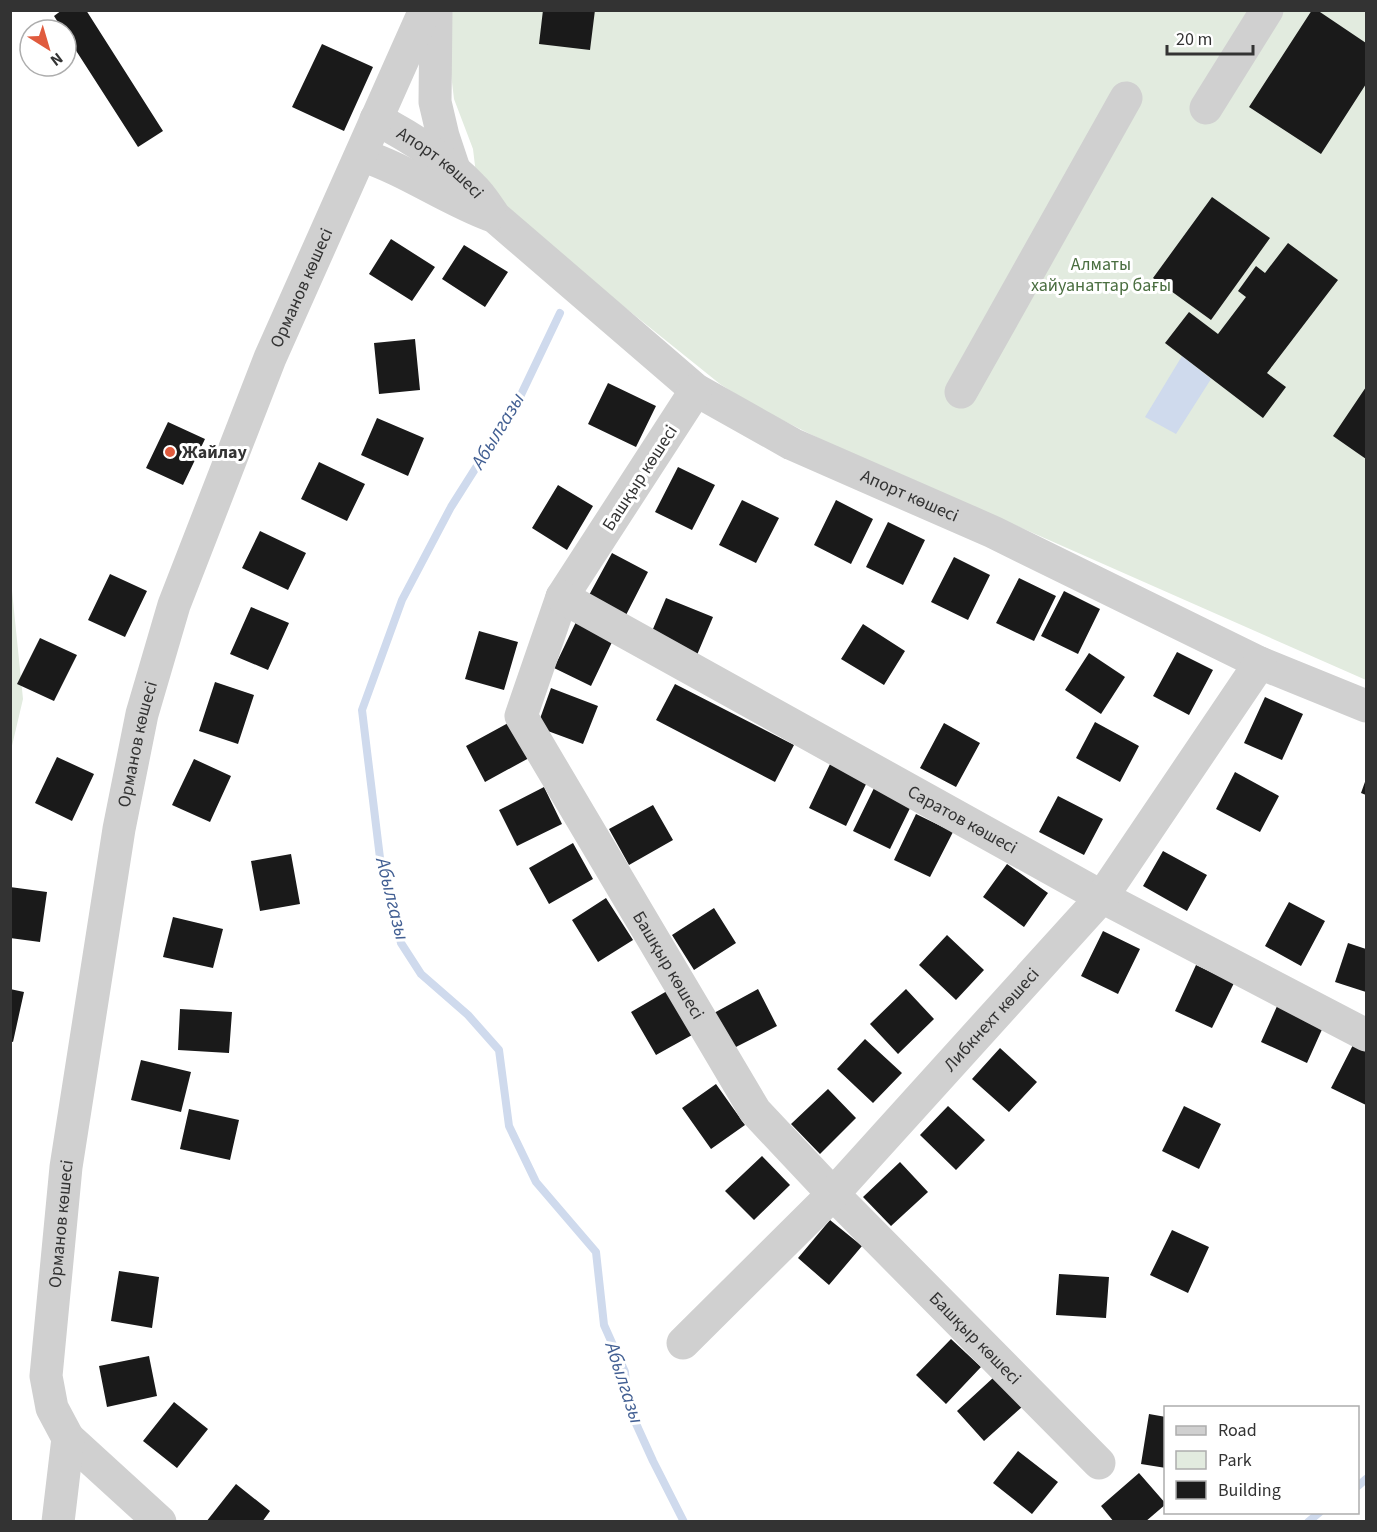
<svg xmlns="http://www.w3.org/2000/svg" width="1377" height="1532" viewBox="0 0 1377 1532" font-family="'Source Sans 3',sans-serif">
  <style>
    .green { fill: #e2ebdf }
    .water { fill: #cfdaed }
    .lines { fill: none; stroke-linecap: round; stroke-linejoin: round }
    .stream { stroke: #cfdaed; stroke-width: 8 }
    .building { fill: #1a1a1a }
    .minor { stroke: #d0d0d0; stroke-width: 33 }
    .poi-dot { fill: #e05b3e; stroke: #fff; stroke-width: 2 }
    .labels { text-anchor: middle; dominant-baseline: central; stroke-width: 6; stroke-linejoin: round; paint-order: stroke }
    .street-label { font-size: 18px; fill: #333; stroke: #fff }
    .park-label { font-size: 18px; fill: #4a6e40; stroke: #fff }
    .poi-label { font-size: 18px; font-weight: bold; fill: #333; stroke: #fff; text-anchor: start }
    .water-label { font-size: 20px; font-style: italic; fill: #425f93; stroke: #fff }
  </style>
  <rect width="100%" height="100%" fill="#fff"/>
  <path class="green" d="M445,10L1366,11V680L924,485L896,477L754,406L720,384L510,215L476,174L473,149L454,99L444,15Z
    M11,581L23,699L11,750Z"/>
  <path class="water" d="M1182,356L1211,379L1176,434L1145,417Z"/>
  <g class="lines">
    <path class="stream" d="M560,313L518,401L451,507L402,600L362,710L380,858L401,943L421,974L468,1015L499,1050L509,1126L536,1182L596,1252L604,1325L625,1372L628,1406L653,1461L684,1522
      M1358,1486L1366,1479
      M1308,1522L1320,1512"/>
  </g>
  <path class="building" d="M62,10H86L163,131L138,147L66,35V30H63L54,16Z
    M543,10H595L590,50L539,44Z
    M1312,10H1317L1366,43V84L1321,154L1249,107Z
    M322,44L373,67L344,131L292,107Z
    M1212,197L1270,238L1211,320L1153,278Z
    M391,239L435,267L412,301L369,274Z
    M1288,243L1338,280L1267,373L1286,387L1263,418L1165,343L1189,312L1218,334L1246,297L1238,291L1256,266L1265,273Z
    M464,245L508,272L485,307L442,279Z
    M415,339L420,390L379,394L374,343Z
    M608,383L656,406L636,447L588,424Z
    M1366,387V459L1333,436Z
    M377,418L424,438L408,476L361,455Z
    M168,422L205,439L183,485L146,468Z
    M319,462L365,484L347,521L301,499Z
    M678,467L715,485L692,530L655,512Z
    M558,485L593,506L567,550L532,528Z
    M742,500L779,518L756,563L719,545Z
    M836,500L873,519L851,564L814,545Z
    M888,522L925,540L903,585L866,567Z
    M260,531L306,553L288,590L242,568Z
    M612,553L648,572L625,617L588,597Z
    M954,557L990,575L968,620L931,602Z
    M110,574L147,591L125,637L88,620Z
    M1019,578L1056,596L1034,641L996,623Z
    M1064,591L1100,609L1078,654L1041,636Z
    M666,598L713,617L697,655L650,636Z
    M251,607L289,623L268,670L230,654Z
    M576,622L613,640L591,686L554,668Z
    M863,624L905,651L884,685L841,659Z
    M479,631L518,642L504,690L465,679Z
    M40,638L77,655L54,701L17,684Z
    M1177,652L1213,670L1189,715L1153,696Z
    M1089,653L1125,677L1101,714L1065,690Z
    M215,682L254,695L238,744L199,731Z
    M675,684L794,745L775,782L656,720Z
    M551,688L598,706L583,744L537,727Z
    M1265,697L1303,714L1282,760L1244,743Z
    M510,722L529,758L485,782L466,746Z
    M1095,722L1139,746L1120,782L1076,758Z
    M944,723L980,743L956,787L920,768Z
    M57,757L94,774L72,821L35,803Z
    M194,759L231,776L210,822L172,805Z
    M831,762L868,780L846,826L809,808Z
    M1235,772L1279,796L1260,832L1216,809Z
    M1366,779V795L1361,793Z
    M875,786L912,804L890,849L853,831Z
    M544,787L562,824L517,846L499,810Z
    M1058,796L1103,819L1084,855L1039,832Z
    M653,805L673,840L629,865L609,829Z
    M916,814L953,832L930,877L894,860Z
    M573,843L593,879L549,904L529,868Z
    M1163,851L1207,875L1187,911L1143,886Z
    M291,854L300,904L260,911L251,861Z
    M1007,864L1048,893L1024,927L983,897Z
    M10,887L47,892L40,942L10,938Z
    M606,898L633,940L598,962L572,920Z
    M1289,902L1325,921L1301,966L1265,946Z
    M714,908L736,943L694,970L672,935Z
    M173,917L223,929L213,968L163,957Z
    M1103,931L1140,949L1118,994L1081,976Z
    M947,935L984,970L956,1000L919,965Z
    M1348,943L1366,949V992L1335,982Z
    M1196,965L1234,983L1212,1028L1175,1011Z
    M10,989L24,992L13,1042L10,1041Z
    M758,989L777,1026L732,1049L714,1013Z
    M906,989L934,1019L898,1054L870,1024Z
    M667,991L692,1035L656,1055L631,1012Z
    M1278,1004L1324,1025L1307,1063L1261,1042Z
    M180,1009L232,1012L229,1053L178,1050Z
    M865,1039L902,1073L873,1103L837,1069Z
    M1354,1043L1366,1049V1105L1331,1088Z
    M1000,1048L1037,1082L1009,1112L972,1079Z
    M141,1060L191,1072L181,1112L131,1100Z
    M716,1084L745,1125L711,1149L682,1108Z
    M828,1089L856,1118L820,1154L791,1124Z
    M948,1106L985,1140L956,1170L920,1135Z
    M1184,1106L1221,1124L1199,1169L1162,1151Z
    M189,1109L239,1120L230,1160L180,1149Z
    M762,1156L790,1185L754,1220L725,1191Z
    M900,1162L928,1192L891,1226L863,1197Z
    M830,1220L862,1246L829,1285L798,1258Z
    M1172,1230L1209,1247L1188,1293L1150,1275Z
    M119,1271L159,1277L152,1328L111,1321Z
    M1059,1274L1109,1277L1106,1318L1056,1315Z
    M951,1339L981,1367L946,1404L916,1375Z
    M149,1356L157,1396L107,1407L99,1366Z
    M994,1377L1022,1407L984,1441L957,1411Z
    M174,1402L208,1429L177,1468L143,1441Z
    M1149,1414L1166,1417V1468L1141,1464Z
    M1018,1451L1058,1482L1032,1514L993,1483Z
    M1139,1473L1166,1504L1145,1522H1114L1101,1506Z
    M236,1484L270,1511L262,1522H206Z"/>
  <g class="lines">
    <g class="minor">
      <path d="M436,10L435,102L443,136L455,172"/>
      <path d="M1206,108L1267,10"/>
      <path id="s1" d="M376,119C411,137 445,159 472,187C481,195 488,207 495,217L696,390L792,444L993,532L1260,663L1366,706"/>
      <path d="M361,155C407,170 445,198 490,215"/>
      <path id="s2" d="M696,390L562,597L521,716L755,1111L833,1194L1099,1463"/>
      <path d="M961,392L1126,98"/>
      <path id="s3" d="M562,597L1102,897L1366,1035"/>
      <path id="s4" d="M683,1343L833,1194L1102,897L1260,663"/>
      <path d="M68,1438L160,1522"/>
      <path id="s5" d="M58,1522L68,1438L52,1408L46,1376L66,1167L119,829L142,714L174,605L270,358L425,10"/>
    </g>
  </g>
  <circle class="poi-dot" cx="170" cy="452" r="6"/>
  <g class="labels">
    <g class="street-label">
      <text stroke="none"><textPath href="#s1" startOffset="78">Апорт көшесі</textPath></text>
      <text stroke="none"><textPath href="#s5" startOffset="1276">Орманов көшесі</textPath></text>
      <text transform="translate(640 478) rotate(-57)">Башқыр көшесі</text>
      <text stroke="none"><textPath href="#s1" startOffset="660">Апорт көшесі</textPath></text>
      <text stroke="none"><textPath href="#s5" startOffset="790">Орманов көшесі</textPath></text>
      <text stroke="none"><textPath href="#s3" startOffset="458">Саратов көшесі</textPath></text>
      <text stroke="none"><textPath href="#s2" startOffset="662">Башқыр көшесі</textPath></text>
      <text stroke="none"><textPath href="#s4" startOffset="447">Либкнехт көшесі</textPath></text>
      <text stroke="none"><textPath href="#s5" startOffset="304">Орманов көшесі</textPath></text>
      <text stroke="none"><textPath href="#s2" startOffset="1148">Башқыр көшесі</textPath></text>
    </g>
    <g class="park-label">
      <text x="1101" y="264">Алматы<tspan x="1101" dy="21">хайуанаттар бағы</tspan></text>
    </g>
    <g class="poi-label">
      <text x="182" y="452">Жайлау</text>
    </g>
    <g class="water-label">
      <text transform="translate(498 431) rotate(-59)">Абылгазы</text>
      <text transform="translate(392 899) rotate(76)">Абылгазы</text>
      <text transform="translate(624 1383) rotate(72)">Абылгазы</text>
    </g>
  </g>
  <rect width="1377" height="1532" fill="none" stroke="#333333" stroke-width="24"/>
  <rect x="1164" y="1406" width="195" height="108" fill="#ffffff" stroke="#adadad" stroke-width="1.5"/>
  <rect x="1176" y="1426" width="30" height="9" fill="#d0d0d0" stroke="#adadad" stroke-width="1.5"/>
  <text x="1218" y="1436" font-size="18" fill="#333333">Road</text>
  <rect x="1176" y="1451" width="30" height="18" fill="#e2ebdf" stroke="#adadad" stroke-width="1.5"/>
  <text x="1218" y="1466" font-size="18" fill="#333333">Park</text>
  <rect x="1176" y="1481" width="30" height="18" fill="#1a1a1a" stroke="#adadad" stroke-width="1.5"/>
  <text x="1218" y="1496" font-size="18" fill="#333333">Building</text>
  <g transform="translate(48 48) rotate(143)"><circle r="28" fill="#ffffff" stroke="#adadad" stroke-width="1.5"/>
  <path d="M0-4.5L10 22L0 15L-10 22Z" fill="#e05b3e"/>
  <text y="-9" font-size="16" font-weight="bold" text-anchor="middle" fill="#333333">N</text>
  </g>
  <path d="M1167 45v9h86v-9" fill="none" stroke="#333333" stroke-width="3"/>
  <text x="1176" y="45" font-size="18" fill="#333333" stroke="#ffffff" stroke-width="4.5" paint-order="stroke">20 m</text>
</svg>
